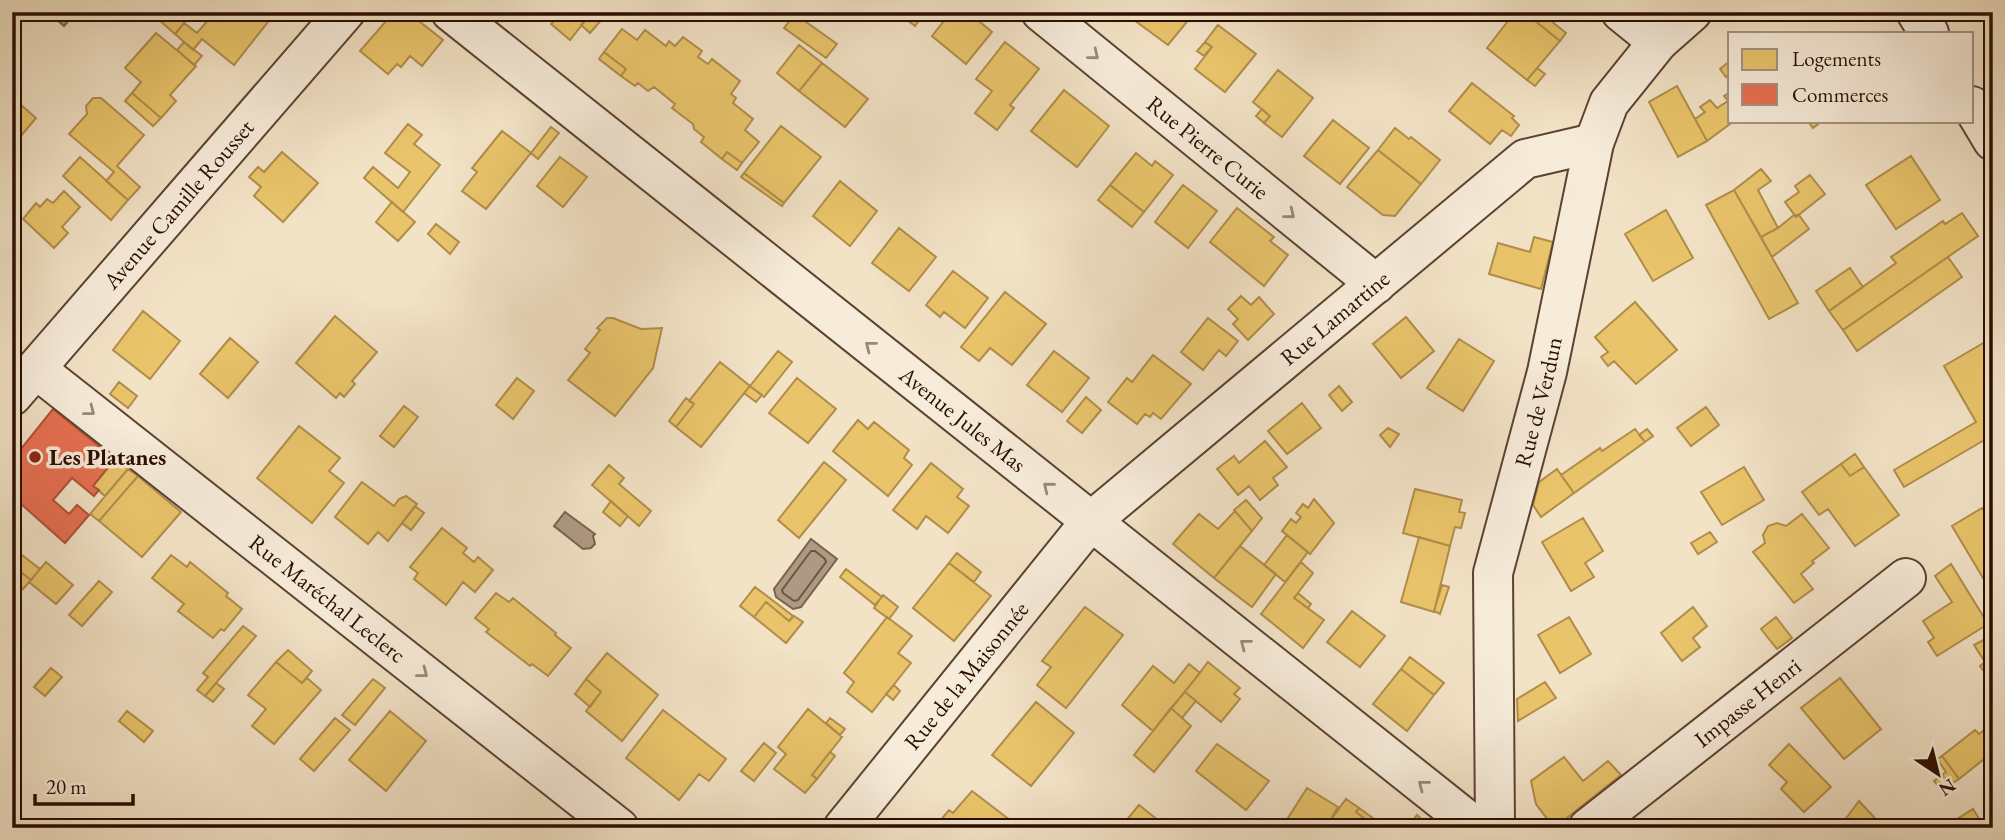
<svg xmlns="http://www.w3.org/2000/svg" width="2005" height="840" viewBox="0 0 2005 840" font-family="'EB Garamond',serif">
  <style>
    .water { fill: #ae9a83; stroke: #79624f; stroke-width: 2 }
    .homes { fill: #e9c46a; stroke: #b08d4a; stroke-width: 2 }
    .shops { fill: #e76f51; stroke: #ae5239; stroke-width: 2 }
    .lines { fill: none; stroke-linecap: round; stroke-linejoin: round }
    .shore { stroke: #6c5442; stroke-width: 2 }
    .minor-casing { stroke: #5c4232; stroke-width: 42 }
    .minor { stroke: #f7ecda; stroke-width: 38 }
    .oneway { stroke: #9b8878 }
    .poi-dot { fill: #8f2418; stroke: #f7ecda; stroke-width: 2.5 }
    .labels { text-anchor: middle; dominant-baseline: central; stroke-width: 7; stroke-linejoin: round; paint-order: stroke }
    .street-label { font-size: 23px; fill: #2a0d01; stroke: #f7ecda }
    .poi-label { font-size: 23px; font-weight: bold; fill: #2a0d01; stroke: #f7ecda; text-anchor: start }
  </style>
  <rect width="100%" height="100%" fill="#f2e2c6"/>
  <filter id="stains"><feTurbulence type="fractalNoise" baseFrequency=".00286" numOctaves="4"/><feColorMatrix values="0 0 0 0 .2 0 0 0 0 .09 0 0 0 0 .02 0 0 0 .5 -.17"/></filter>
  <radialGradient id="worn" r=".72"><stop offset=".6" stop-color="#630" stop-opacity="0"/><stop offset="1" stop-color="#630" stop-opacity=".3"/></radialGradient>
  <path class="water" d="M48,12H76L64,26Z
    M565,512L595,534L593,536L595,544L591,548L583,549L554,526Z
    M811,539L837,559L801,607L793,609L776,597L774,589Z"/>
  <path class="homes" d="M150,12H193L175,34Z
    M215,12H256L268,22L234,65L202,39L193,50L175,34L184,23L197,33Z
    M547,12H592L570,40L551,24L556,19Z
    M592,12H597L603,18L590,33L581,25Z
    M897,12H925L915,26Z
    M951,12H968L992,32L966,64L932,36Z
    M1140,12H1195L1168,45L1134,20Z
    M1515,12H1524L1560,41L1527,80L1487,48Z
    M1524,12H1540L1566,33L1560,41Z
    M795,14L837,44L826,58L784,28Z
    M415,18L443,40L422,66L410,56L401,67L397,64L388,74L360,51L387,20Z
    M1218,25L1256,54L1225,92L1195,69L1212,47L1205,42Z
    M622,29L637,40L645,30L666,46L669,41L675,46L683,37L702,51L698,57L708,64L712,59L740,81L731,94L736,98L733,103L753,119L745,130L759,142L742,163L727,152L722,159L701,142L704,137L694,129L693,124L672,108L675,104L654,87L648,91L638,83L635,86L621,76L626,69L604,52Z
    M156,33L196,66L170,95L176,101L161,118L132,93L141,82L125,68Z
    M184,42L202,56L194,65L177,50Z
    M1005,42L1039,69L1010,105L1014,108L997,130L975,113L992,91L976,79Z
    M1205,42L1212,47L1204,56L1197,51Z
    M799,45L822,63L799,91L777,73Z
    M604,52L626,69L621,76L599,59Z
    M1730,61V73L1726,77L1720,69Z
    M822,63L868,99L845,127L799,91Z
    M1537,68L1545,74L1535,86L1527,80Z
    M1278,70L1313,98L1282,137L1264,123L1270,116L1253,102Z
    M1472,83L1514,116L1512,118L1519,125L1511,136L1502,130L1490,144L1449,111Z
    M1677,86L1707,141L1678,157L1649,102Z
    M1064,90L1109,126L1077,167L1031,131Z
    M1730,92V121H1734L1707,141L1695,119L1705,112L1700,107L1710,100L1717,108L1728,101L1724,96Z
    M132,93L161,118L153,126L125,101Z
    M12,97L36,118L20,137L12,130Z
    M93,98H101L144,135L117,166L140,187L128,200L106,181L114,172L69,134L87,114L86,106Z
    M1262,109L1270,116L1264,123L1256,116Z
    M1333,120L1369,148L1340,184L1304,156Z
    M1808,121H1822L1813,128Z
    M408,124L422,135L414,144L440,165L403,212L364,178L373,167L398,188L410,172L385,153Z
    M781,126L821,157L784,203L744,173Z
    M551,127L559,133L538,159L531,153Z
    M1395,128L1409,139L1411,137L1440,160L1421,184L1378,150Z
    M502,131L531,153L486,209L462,191L477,172L472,168Z
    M1378,150L1421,184L1395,216L1383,215L1347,187Z
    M282,152L318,183L283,222L254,196L261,187L249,177L258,167L264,172Z
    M727,152L742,163L737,170L722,159Z
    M1136,153L1152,166L1155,161L1173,175L1144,212L1110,185Z
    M1911,156L1940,200L1896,229L1866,185Z
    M80,157L128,200L111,220L63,176Z
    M560,157L587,177L563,207L537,186Z
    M1761,169L1771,181L1758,190L1778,228L1761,237L1734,190Z
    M744,173L784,203L782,206L741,177Z
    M1810,175L1825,194L1796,217L1785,202L1799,192L1795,186Z
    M840,181L877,211L850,246L813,216Z
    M1110,185L1144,212L1132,227L1098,200Z
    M1183,185L1217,211L1188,248L1155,222Z
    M1734,190L1798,303L1769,319L1706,205Z
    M64,191L80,207L62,227L68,233L54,248L23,219L36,203L40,207L47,199L53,203Z
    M392,202L415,222L398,241L376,222Z
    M1237,208L1274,237L1270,241L1288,255L1264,286L1210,242Z
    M1666,210L1693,258L1653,281L1625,234Z
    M1962,213L1978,236L1843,330L1829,311L1896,263L1891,257L1943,221L1945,224Z
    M1794,215H1799L1809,229L1772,257L1761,237L1778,228Z
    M436,224L459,242L450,254L428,234Z
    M899,228L936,257L909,291L872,263Z
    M1534,237L1553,242L1541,289L1489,274L1498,243L1530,252Z
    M1948,257L1962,277L1857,351L1843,330Z
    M1850,268L1863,287L1829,311L1816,291Z
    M953,271L988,298L965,328L944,312L940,317L926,305Z
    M1005,292L1046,324L1012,365L990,348L979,361L961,347Z
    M1241,296L1251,305L1259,297L1274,314L1248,340L1233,324L1238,319L1228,309Z
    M1635,302L1677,350L1636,384L1614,361L1608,366L1601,357L1608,352L1595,337Z
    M143,311L180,341L150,379L113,350Z
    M335,316L377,352L352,381L355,384L344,397L340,393L336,398L296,363Z
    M1406,317L1434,351L1401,378L1373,344Z
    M607,318H613L641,329L662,328L653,368L615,416L568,380L590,353L585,349L600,330L597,328Z
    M1208,318L1238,341L1226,356L1219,350L1203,370L1181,352Z
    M12,319L20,326L12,334Z
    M230,338L258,362L228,398L200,374Z
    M1459,339L1494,361L1463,411L1427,388Z
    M1990,339L1993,344V435L1904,487L1894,470L1976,422L1944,366Z
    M778,351L792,362L764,397L750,386Z
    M1054,351L1089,378L1062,412L1027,385Z
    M1153,355L1191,384L1161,419L1153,413L1150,417L1145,414L1137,424L1108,402L1127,378L1132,382Z
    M720,362L750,386L701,447L676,427L694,404L689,401Z
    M517,378L534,391L513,419L496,405Z
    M797,378L836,409L808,443L769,413Z
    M119,382L137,396L128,408L110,394Z
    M750,386L762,395L756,402L744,393Z
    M1339,386L1352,402L1342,411L1329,395Z
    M1086,397L1101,410L1082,433L1067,421Z
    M686,398L694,404L676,427L669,421Z
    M1302,403L1321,428L1287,454L1268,431Z
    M404,406L418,417L394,447L380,436Z
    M1706,407L1719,425L1691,446L1677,428Z
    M858,420L868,429L874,422L909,450L904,458L912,465L888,496L833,451Z
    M299,426L340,458L329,471L344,483L312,523L257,478Z
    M1388,428L1399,434L1390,447L1380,435Z
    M1635,429L1645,442L1574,493L1561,475L1600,448L1602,451Z
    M1647,429L1653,436L1645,442L1639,435Z
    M1265,441L1287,467L1273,478L1278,485L1260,500L1249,486L1238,495L1217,469L1234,456L1239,463Z
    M1855,454L1864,467L1850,476L1841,464Z
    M115,459L128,469L105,496L93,486Z
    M824,462L846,480L799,538L778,520Z
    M931,463L963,489L957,497L969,506L948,533L926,516L917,529L893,510Z
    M1841,464L1850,476L1864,467L1899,515L1855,546L1828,509L1819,515L1802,492Z
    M609,465L624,478L619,484L651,511L639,526L592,485Z
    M1744,467L1764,500L1722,525L1701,492Z
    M128,469L138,476L99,521L90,514Z
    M1557,469L1574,493L1541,517L1533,505L1539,482Z
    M138,476L181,512L142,557L99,521Z
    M362,482L394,506L399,499L406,496L417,504L388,541L378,532L368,544L335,517Z
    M1415,489L1462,500L1459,512L1465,513L1461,528L1455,527L1450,546L1403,533Z
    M1314,499L1334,523L1310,554L1282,531L1291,519L1296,523L1301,517L1296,513L1303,504L1308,508Z
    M1246,500L1262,518L1252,531L1234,510Z
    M611,501L628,516L620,526L603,512Z
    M415,506L424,513L411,530L402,523Z
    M1982,508L1993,525L1992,593L1952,526Z
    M1235,511L1252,531L1214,578L1173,544L1199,514L1218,529Z
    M1802,514L1829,548L1812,561L1814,563L1801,574L1813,589L1794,603L1753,552L1765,543L1763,535L1768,526L1777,523L1786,526Z
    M1583,518L1603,551L1585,563L1594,577L1571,591L1542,542Z
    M442,528L467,548L463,553L474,562L478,557L493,570L475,592L463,582L446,605L414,579L418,573L410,567Z
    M1710,532L1717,542L1698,554L1691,543Z
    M1287,535L1308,552L1285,582L1264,565Z
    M1419,537L1450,546L1434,612L1401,602Z
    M1240,546L1276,574L1252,607L1214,578Z
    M14,549L40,569L31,580L12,565Z
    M957,553L981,572L974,582L949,563Z
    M171,555L187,567L190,562L228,593L226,596L242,609L224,631L221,629L213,638L178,611L184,604L152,578Z
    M46,562L73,585L56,604L29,582Z
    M1301,562L1313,573L1294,598L1324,620L1303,648L1261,614Z
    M949,563L991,596L954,641L913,608Z
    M1951,564L1988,624L1937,656L1928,642L1934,638L1923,621L1952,602L1935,576Z
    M12,565L31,580L23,589L12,580Z
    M846,569L882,597L875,605L840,577Z
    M99,581L112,592L82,626L69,615Z
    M1442,585L1449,587L1440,614L1434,611Z
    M755,587L793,616L789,621L766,602L754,617L740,606Z
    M496,593L509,602L513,598L556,633L555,635L571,648L548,676L532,664L530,666L486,632L489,629L475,618Z
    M1298,593L1311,604L1308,608L1294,598Z
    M883,595L898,607L889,619L874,608Z
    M766,602L789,621L794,616L803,622L786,643L754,617Z
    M1085,607L1123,635L1066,708L1037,685L1051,667L1042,661Z
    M1693,607L1707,626L1693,638L1700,647L1682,661L1661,633Z
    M1352,611L1385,636L1360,667L1327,642Z
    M887,617L912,636L898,653L911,663L872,712L847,692L854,682L844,673Z
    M1569,617L1591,654L1560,673L1538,635Z
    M1776,617L1792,638L1777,649L1761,629Z
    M243,626L256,636L205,696L197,690L208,677L203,673Z
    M1993,635V653L1983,659L1974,645Z
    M288,650L312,671L302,683L276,662Z
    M607,653L658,695L622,741L586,711L601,692L586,679Z
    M1993,656V675L1989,678L1980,666Z
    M1410,657L1444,683L1434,695L1401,669Z
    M276,662L302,683L307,678L321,690L274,744L252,726L266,709L248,695Z
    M1208,662L1240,688L1234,694L1240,699L1221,722L1185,692Z
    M1189,664L1200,673L1153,731L1122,705L1153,666L1174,683Z
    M51,668L62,677L45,696L34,687Z
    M1401,669L1434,695L1407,731L1373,704Z
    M1840,678L1881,729L1844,759L1801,708Z
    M373,679L385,688L355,725L342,715Z
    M586,679L601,692L590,707L575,694Z
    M1545,682L1556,698L1518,721L1517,699Z
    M216,683L224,689L213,702L205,696Z
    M894,685L900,691L893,700L886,694Z
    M1185,692L1196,701L1182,718L1171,708Z
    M1036,702L1074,733L1031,786L992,755Z
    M1171,708L1191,726L1154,772L1134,755Z
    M808,709L842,737L812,775L817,779L805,793L774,769L786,754L778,747Z
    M663,710L726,759L709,781L699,774L679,800L626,758Z
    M127,711L153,731L144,742L119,721Z
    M390,711L426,741L386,791L349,760Z
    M335,718L350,730L314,771L300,759Z
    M830,718L845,729L840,735L826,723Z
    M1993,723V752L1959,779L1942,756L1975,730L1979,734Z
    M764,743L776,753L754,781L741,771Z
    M1217,744L1269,781L1246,810L1196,771Z
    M1789,744L1831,787L1804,812L1781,789L1787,782L1769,765Z
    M830,752L835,756L817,779L812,775Z
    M1942,756L1959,779L1950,785L1942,775L1946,772L1937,759Z
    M1564,757L1583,781L1608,761L1621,775L1554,828L1536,804L1531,781Z
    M1942,775L1950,785L1942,791L1934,781Z
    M1307,788L1338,807L1326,828H1296L1286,821Z
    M972,791L1015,824L1012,828H934L949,810L953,813Z
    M1346,799L1359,808L1356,812L1376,828H1330L1327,825Z
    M1859,801L1884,828H1852L1844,821Z
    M1139,805L1168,828H1120Z
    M1359,808L1377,821L1374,826L1356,812Z
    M1973,809L1985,828H1943Z
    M1417,815L1432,828H1407Z"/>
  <path class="shops" d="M53,409L115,459L93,486L99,490L94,496L72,478L53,500L69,514L77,505L89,515L65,543L12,496V460Z"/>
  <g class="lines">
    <path class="shore" d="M811,551H815L825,559L826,562L798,600L794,601L783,593L782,590Z"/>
    <defs>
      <g id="minor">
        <path id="s1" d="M451,12L1477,828"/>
        <path id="s2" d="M1041,12L1376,284"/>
        <path d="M1621,12L1658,42"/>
        <path d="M1916,12L1929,33"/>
        <path d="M1972,106L1993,141"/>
        <path id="s3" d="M36,369L619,828"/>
        <path id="s4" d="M12,396L345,12"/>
        <path id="s5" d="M843,828L1090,522L1525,159L1594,143"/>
        <path id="s6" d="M1495,828L1493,573L1547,372L1594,143L1609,103L1658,42L1692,12"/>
        <path id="s7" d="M1588,828L1906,578"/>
      </g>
    </defs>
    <use href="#minor" class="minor-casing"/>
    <use href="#minor" class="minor"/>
  </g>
  <defs><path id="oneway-chevron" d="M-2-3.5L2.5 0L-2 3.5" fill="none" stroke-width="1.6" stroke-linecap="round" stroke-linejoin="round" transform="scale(1.75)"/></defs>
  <g class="oneway">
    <use href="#oneway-chevron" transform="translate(1094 55) rotate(39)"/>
    <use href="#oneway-chevron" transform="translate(1290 214) rotate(39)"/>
    <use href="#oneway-chevron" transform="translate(870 346) rotate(-142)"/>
    <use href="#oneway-chevron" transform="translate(90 411) rotate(38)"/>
    <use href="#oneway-chevron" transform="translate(1048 487) rotate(-141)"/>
    <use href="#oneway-chevron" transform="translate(1245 644) rotate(-142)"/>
    <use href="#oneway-chevron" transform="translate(423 673) rotate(38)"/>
    <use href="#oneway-chevron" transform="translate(1423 785) rotate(-142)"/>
  </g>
  <circle class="poi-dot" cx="35" cy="457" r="7"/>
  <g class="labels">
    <g class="street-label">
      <text stroke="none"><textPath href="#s2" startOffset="215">Rue Pierre Curie</textPath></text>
      <text stroke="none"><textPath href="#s4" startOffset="254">Avenue Camille Rousset</textPath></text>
      <text stroke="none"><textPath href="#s5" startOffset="712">Rue Lamartine</textPath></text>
      <text stroke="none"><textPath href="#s6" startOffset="432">Rue de Verdun</textPath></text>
      <text stroke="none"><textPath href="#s1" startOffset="654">Avenue Jules Mas</textPath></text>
      <text stroke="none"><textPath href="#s3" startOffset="371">Rue Maréchal Leclerc</textPath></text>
      <text stroke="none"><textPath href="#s5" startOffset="196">Rue de la Maisonnée</textPath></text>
      <text stroke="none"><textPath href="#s7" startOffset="203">Impasse Henri</textPath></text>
    </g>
    <g class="poi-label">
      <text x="49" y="457">Les Platanes</text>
    </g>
  </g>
  <rect width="2005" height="840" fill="none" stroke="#f2e2c6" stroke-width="42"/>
  <rect x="14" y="14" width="1977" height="812" fill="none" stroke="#2a0d01" stroke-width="3.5"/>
  <rect x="21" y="21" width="1963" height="798" fill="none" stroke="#2a0d01" stroke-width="2"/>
  <rect x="1728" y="32" width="245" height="91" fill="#f7ecda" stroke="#a59383" stroke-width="2"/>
  <rect x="1742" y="49" width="35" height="21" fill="#e9c46a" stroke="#a59383" stroke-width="2"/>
  <text x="1792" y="66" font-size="21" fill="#2a0d01">Logements</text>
  <rect x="1742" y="84" width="35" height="21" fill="#e76f51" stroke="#a59383" stroke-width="2"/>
  <text x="1792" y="102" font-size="21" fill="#2a0d01">Commerces</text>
  <g transform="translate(1938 774) rotate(145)" stroke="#f7ecda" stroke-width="5" paint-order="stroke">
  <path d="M0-5L12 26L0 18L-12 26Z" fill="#2a0d01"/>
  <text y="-10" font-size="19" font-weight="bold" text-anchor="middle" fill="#2a0d01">N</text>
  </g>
  <path d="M35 794v10h98v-10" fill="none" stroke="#2a0d01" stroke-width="3.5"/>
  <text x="46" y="794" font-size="21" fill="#2a0d01" stroke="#f7ecda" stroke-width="5" paint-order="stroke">20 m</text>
  <rect width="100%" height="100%" filter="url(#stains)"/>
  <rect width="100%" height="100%" fill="url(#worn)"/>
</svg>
